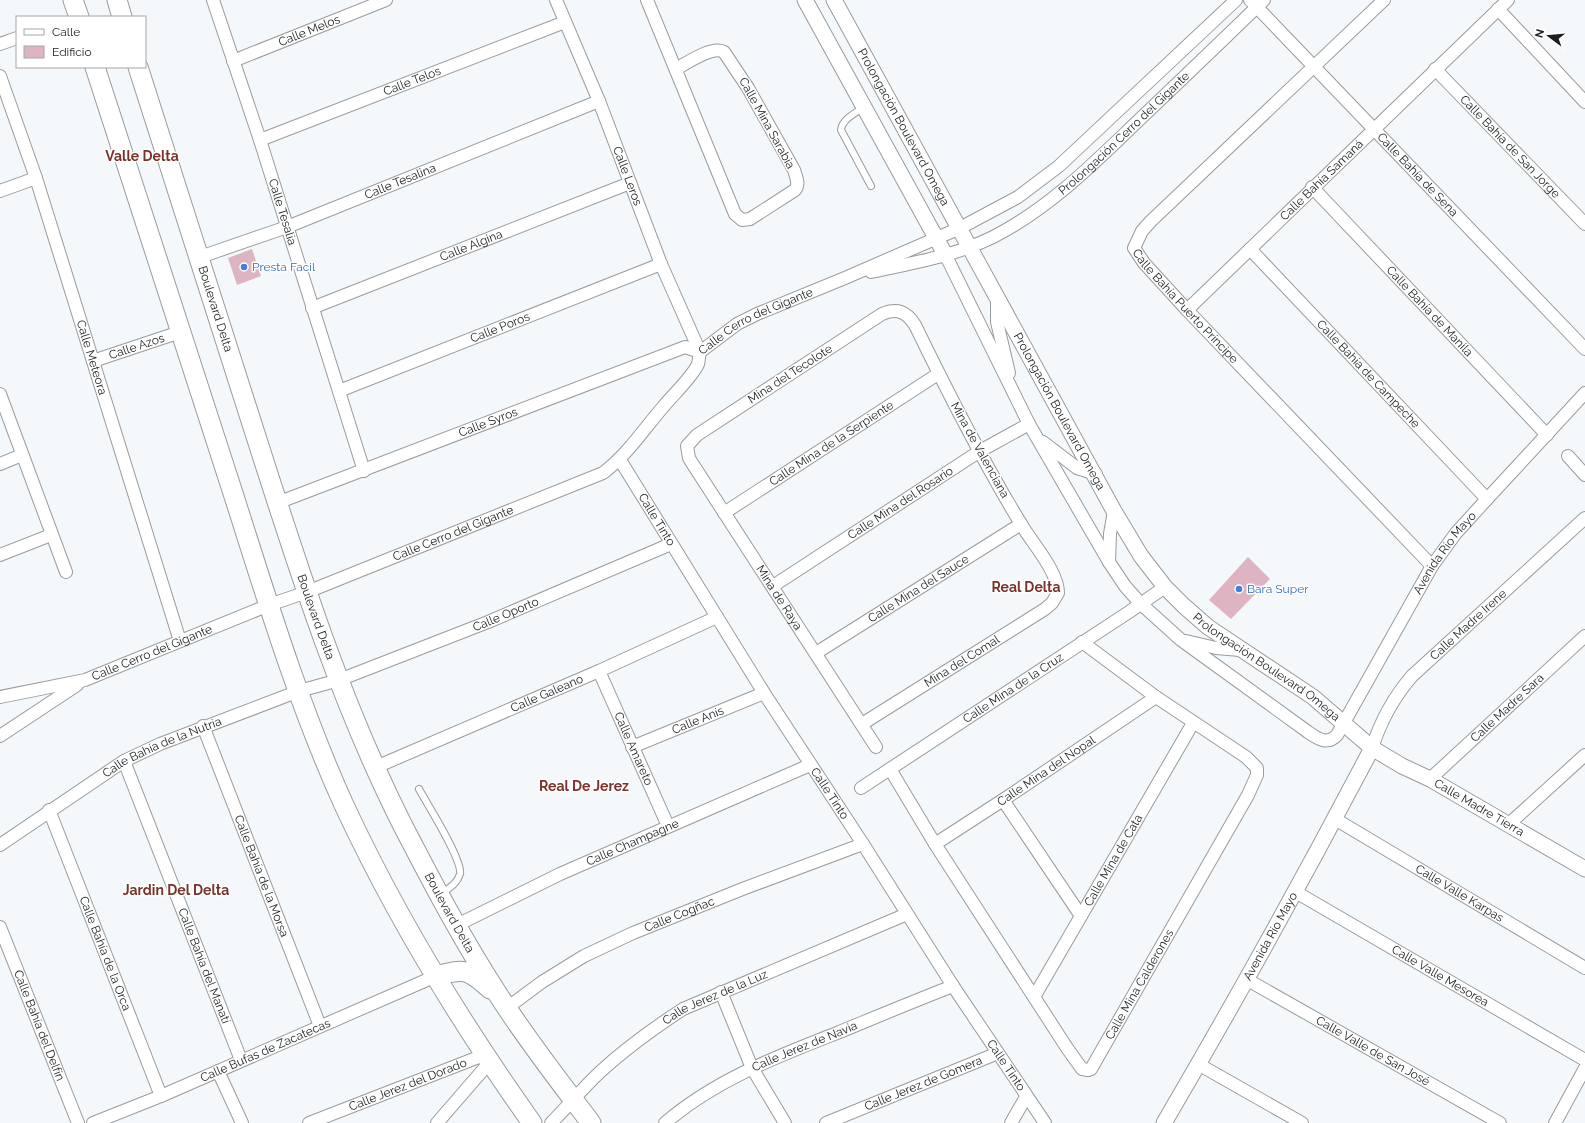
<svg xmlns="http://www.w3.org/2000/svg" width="1585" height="1123" viewBox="0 0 1585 1123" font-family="Raleway,sans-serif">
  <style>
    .building { fill: #deb4c2 }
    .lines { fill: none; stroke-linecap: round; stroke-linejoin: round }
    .service-casing { stroke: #989b9d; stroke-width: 8 }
    .minor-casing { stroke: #989b9d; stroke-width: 14 }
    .tertiary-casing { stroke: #989b9d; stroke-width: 17 }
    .primary-casing { stroke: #989b9d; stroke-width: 21 }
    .service { stroke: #fff; stroke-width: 6 }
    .minor { stroke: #fff; stroke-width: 12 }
    .tertiary { stroke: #fff; stroke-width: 15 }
    .primary { stroke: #fff; stroke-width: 19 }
    .shop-dot { fill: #3f7fe0; stroke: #fff; stroke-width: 1.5 }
    .labels { text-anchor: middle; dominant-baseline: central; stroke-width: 3; stroke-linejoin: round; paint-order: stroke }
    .street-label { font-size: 12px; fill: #1d1e1f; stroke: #fff }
    .shop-label { font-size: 12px; fill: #366cbe; stroke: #fff; text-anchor: start }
    .quarter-label { font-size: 14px; font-weight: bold; fill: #79332c; stroke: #fff }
  </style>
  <rect width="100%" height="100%" fill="#f5f8fa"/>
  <path class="building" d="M252,249L261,276L237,285L228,258Z
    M1248,557L1270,579L1231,619L1209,600Z"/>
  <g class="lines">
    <defs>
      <path id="service" d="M864,107C856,113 842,119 841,130L871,186
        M419,789C427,804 463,860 460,874C457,884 449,888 441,894"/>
      <g id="minor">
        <path id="s1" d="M213,0L260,140L364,471"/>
        <path id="s2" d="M556,0L599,101L661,264L700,352"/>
        <path d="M647,0L735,214L742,220L750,219L795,190C800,184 796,177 794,170L748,88L724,52C713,45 687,63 676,69"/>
        <path id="s3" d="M1250,0L1585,349"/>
        <path id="s4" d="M1384,0L1151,221L1142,231L1134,248L1144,263L1187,310L1432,566"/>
        <path d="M1498,9L1585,102"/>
        <path d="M0,44L17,38"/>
        <path id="s5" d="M233,61L386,0"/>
        <path id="s6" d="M1435,69L1585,224"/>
        <path id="s7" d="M0,76L36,178L180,641"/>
        <path id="s8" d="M260,140L565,22"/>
        <path id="s9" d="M1312,187L1547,435"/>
        <path d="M0,191L36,178"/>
        <path id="s10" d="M1250,249L1487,499"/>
        <path id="s11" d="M946,256L1029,424L1109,562L1125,586L1140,603L1181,640L1308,732C1317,738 1327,746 1337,735L1432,566L1456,533L1487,499L1585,393"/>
        <path id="s12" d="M200,257L287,227L599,101"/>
        <path id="s13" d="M871,272C912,263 955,256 993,237C1050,208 1094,163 1139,120C1181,80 1223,40 1264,0"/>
        <path d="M997,298V322L1009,373"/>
        <path id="s14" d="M312,308L630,183"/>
        <path id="s15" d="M1187,310L1508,0"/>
        <path id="s16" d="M93,361L180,332"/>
        <path id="s17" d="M339,391L661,264"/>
        <path d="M0,394L66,572"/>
        <path d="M1043,442L1077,468L1096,474"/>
        <path d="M1568,456L1585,475"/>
        <path id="s18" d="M620,460L764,693L863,844L953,986L1045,1123"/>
        <path d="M0,464L22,455"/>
        <path id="s19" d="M277,503L685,347L700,352"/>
        <path id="s20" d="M724,513L938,374"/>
        <path d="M0,555L51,535"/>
        <path d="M1109,562L1110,534L1114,511"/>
        <path id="s21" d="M773,586L980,451L1029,424"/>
        <path d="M1186,641L1216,648L1240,650"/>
        <path id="s22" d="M816,653L1021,524"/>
        <path id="s23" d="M599,671L668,826"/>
        <path id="s24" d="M0,697L85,680L269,605L307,592L603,473C628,454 643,430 663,407C672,396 693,376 698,364C699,361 699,355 700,352L737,324L757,314L845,278L960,228L1018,197L1059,166L1236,0"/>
        <path id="s25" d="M862,724L1045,609L1052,603L1058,593C1058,571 1032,543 1021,524C982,460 948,393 915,325C906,311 897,308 882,314L697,435L687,446L689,458L692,463L876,747"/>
        <path id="s26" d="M203,726L320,1026"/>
        <path d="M0,736L77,685"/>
        <path id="s27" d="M632,747L764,693"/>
        <path id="s28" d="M1372,748C1381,720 1393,698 1412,676L1585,518"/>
        <path id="s29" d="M124,761L241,1060"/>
        <path id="s30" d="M376,767L599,671L717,617"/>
        <path id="s31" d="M890,769L935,844L1067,1048L1082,1069L1088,1070L1091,1069L1248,795L1257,775V768L1246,757L1156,697L1082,642"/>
        <path id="s32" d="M1430,779L1585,636"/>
        <path id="s33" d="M861,788L1129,612L1165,587"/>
        <path d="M1003,800L1081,916"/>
        <path id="s34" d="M49,810L161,1096"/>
        <path id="s35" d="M1335,819L1585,968"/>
        <path d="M1509,824L1585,755"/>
        <path id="s36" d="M935,844L1003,800L1156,697"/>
        <path id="s37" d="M0,845L124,761L160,744L299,691L339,680L488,622L671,544"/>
        <path id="s38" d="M1294,891L1585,1060"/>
        <path id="s39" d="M457,925L560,874L810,765"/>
        <path id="s40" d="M0,927L78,1123"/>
        <path id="s41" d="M1246,979L1500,1123"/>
        <path d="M721,992L752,1068L785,1123"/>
        <path id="s42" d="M1034,997L1193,723"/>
        <path id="s43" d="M507,1008L542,982L584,956L633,933L745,888L863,844"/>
        <path d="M1198,1064L1302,1123"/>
        <path d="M218,1071L242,1123"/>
        <path id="s44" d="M93,1123L161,1096L436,976"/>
        <path id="s45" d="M309,1123L484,1055"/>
        <path d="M437,1123L489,1063"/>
        <path id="s46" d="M551,1123C568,1106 583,1088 600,1072C626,1048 654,1028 683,1009L907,914"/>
        <path id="s47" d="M665,1123C715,1080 776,1057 837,1033C876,1017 914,1001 953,986"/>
        <path id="s48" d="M826,1123L998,1053"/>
        <path d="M1011,1123L1026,1097"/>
        <path d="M1555,1123L1585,1068"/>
      </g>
      <g id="tertiary">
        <path d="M805,0L946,256"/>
        <path id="s49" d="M834,0L1114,511L1141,556L1165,587L1184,606L1208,627L1313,697L1372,748L1402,766L1430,779L1585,869"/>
        <path id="s50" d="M1164,1123C1236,1000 1306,874 1372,748"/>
      </g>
      <g id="primary">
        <path d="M73,0L79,17"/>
        <path d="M117,0L122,17"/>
        <path d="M95,67C140,208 186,349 232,490C266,596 298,704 344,805C396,917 461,1023 532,1123"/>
        <path id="s51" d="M138,67C177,187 215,307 253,427C296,561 338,697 402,824C432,882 463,941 499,996C527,1040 559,1081 591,1123"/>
        <path d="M436,976C465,968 468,969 490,989"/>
      </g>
    </defs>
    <use href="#service" class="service-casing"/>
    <use href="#minor" class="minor-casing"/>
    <use href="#tertiary" class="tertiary-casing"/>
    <use href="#primary" class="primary-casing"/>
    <use href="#service" class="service"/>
    <use href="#minor" class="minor"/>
    <use href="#tertiary" class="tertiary"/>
    <use href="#primary" class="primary"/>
  </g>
  <g class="shop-dot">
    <circle cx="244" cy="267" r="4"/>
    <circle cx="1239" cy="589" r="4"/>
  </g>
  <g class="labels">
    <g class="street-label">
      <text stroke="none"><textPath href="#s5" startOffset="82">Calle Melos</textPath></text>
      <text stroke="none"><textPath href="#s8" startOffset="163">Calle Telos</textPath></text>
      <text transform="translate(767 123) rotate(61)">Calle Mina Sarabia</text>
      <text stroke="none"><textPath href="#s49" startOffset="145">Prolongación Boulevard Omega</textPath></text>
      <text stroke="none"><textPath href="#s13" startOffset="295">Prolongación Cerro del Gigante</textPath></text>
      <text stroke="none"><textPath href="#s6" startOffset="108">Calle Bahía de San Jorge</textPath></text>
      <text stroke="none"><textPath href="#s3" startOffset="242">Calle Bahía de Sena</textPath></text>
      <text stroke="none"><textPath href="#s2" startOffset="190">Calle Leros</textPath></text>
      <text stroke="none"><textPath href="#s15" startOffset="187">Calle Bahía Samaná</textPath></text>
      <text stroke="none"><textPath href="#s12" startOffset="214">Calle Tesalina</textPath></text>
      <text stroke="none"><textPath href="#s1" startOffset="223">Calle Tesalia</textPath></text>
      <text stroke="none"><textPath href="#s14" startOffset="171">Calle Algina</textPath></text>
      <text stroke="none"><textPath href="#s4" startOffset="431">Calle Bahía Puerto Príncipe</textPath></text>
      <text stroke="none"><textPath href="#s51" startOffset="254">Boulevard Delta</textPath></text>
      <text stroke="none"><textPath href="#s9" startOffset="171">Calle Bahía de Manila</textPath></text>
      <text stroke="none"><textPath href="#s24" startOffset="866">Calle Cerro del Gigante</textPath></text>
      <text stroke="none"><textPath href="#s17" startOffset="173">Calle Poros</textPath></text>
      <text stroke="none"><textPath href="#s16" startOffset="46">Calle Azos</textPath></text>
      <text stroke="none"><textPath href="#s7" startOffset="296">Calle Meteora</textPath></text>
      <text transform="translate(790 374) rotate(-33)">Mina del Tecolote</text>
      <text stroke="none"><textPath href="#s10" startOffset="172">Calle Bahía de Campeche</textPath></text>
      <text stroke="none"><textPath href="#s49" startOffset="469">Prolongación Boulevard Omega</textPath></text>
      <text stroke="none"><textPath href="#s19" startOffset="226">Calle Syros</textPath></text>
      <text stroke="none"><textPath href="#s20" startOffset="128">Calle Mina de la Serpiente</textPath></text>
      <text transform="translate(980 450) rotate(61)">Mina de Valenciana</text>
      <text stroke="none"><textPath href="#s21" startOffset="152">Calle Mina del Rosario</textPath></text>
      <text stroke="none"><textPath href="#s18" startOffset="70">Calle Tinto</textPath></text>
      <text stroke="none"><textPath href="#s24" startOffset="483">Calle Cerro del Gigante</textPath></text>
      <text stroke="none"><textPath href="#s11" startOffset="855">Avenida Río Mayo</textPath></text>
      <text stroke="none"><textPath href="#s22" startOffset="121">Calle Mina del Sauce</textPath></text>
      <text stroke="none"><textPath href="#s25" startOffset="995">Mina de Raya</textPath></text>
      <text stroke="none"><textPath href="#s37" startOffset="559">Calle Oporto</textPath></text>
      <text stroke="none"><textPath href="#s51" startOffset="578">Boulevard Delta</textPath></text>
      <text stroke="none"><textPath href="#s28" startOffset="159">Calle Madre Irene</textPath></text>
      <text stroke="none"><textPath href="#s24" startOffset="159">Calle Cerro del Gigante</textPath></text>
      <text stroke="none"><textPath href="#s25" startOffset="118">Mina del Comal</textPath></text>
      <text stroke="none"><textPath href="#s49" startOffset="804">Prolongación Boulevard Omega</textPath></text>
      <text stroke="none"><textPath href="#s33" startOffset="182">Calle Mina de la Cruz</textPath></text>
      <text stroke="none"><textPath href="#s30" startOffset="186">Calle Galeano</textPath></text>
      <text stroke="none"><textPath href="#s32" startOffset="105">Calle Madre Sara</textPath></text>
      <text stroke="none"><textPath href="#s27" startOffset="71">Calle Anís</textPath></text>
      <text stroke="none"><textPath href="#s37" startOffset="190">Calle Bahía de la Nutria</textPath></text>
      <text stroke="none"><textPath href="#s23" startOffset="85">Calle Amareto</textPath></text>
      <text stroke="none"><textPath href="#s36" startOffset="133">Calle Mina del Nopal</textPath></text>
      <text stroke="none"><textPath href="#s18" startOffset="394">Calle Tinto</textPath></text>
      <text stroke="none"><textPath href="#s49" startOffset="1060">Calle Madre Tierra</textPath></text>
      <text stroke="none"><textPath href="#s39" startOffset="194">Calle Champagne</textPath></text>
      <text stroke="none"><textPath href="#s42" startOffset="158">Calle Mina de Cata</textPath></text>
      <text stroke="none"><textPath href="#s26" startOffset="161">Calle Bahía de la Morsa</textPath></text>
      <text stroke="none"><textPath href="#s35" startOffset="145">Calle Valle Karpas</textPath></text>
      <text stroke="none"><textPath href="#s51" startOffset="903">Boulevard Delta</textPath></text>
      <text stroke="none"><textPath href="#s43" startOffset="197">Calle Cogñac</textPath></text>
      <text stroke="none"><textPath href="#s50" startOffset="215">Avenida Río Mayo</textPath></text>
      <text stroke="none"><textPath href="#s34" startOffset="154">Calle Bahía de la Orca</textPath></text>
      <text stroke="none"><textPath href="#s29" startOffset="220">Calle Bahía del Manatí</textPath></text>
      <text stroke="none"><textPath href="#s38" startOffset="169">Calle Valle Mesorea</textPath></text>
      <text stroke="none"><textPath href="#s31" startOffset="463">Calle Mina Calderones</textPath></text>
      <text stroke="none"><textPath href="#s46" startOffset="209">Calle Jerez de la Luz</textPath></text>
      <text stroke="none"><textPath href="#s40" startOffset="106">Calle Bahía del Delfín</textPath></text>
      <text stroke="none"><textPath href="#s47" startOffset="160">Calle Jerez de Navia</textPath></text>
      <text stroke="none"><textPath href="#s44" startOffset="187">Calle Bufas de Zacatecas</textPath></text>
      <text stroke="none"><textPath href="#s41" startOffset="146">Calle Valle de San José</textPath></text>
      <text stroke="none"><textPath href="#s18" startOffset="718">Calle Tinto</textPath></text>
      <text stroke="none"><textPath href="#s45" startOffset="106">Calle Jerez del Dorado</textPath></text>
      <text stroke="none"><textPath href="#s48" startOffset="105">Calle Jerez de Gomera</textPath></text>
    </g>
    <g class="shop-label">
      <text x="252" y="267">Presta Facil</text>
      <text x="1247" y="589">Bara Super</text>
    </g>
    <g class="quarter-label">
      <text x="142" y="156">Valle Delta</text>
      <text x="1026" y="587">Real Delta</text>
      <text x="584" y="786">Real De Jerez</text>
      <text x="176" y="890">Jardin Del Delta</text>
    </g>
  </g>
  <rect x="16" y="16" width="130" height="52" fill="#ffffff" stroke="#a5a5a5"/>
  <rect x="24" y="29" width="20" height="6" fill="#ffffff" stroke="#a5a5a5"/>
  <text x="52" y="36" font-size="12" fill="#1d1e1f">Calle</text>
  <rect x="24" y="46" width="20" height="12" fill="#deb4c2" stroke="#a5a5a5"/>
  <text x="52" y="56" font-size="12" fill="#1d1e1f">Edificio</text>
  <g transform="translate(1549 36) rotate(286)" stroke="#ffffff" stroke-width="3" paint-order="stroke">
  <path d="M0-3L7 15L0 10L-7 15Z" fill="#1d1e1f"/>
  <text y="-6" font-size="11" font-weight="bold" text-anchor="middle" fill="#1d1e1f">N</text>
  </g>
</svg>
